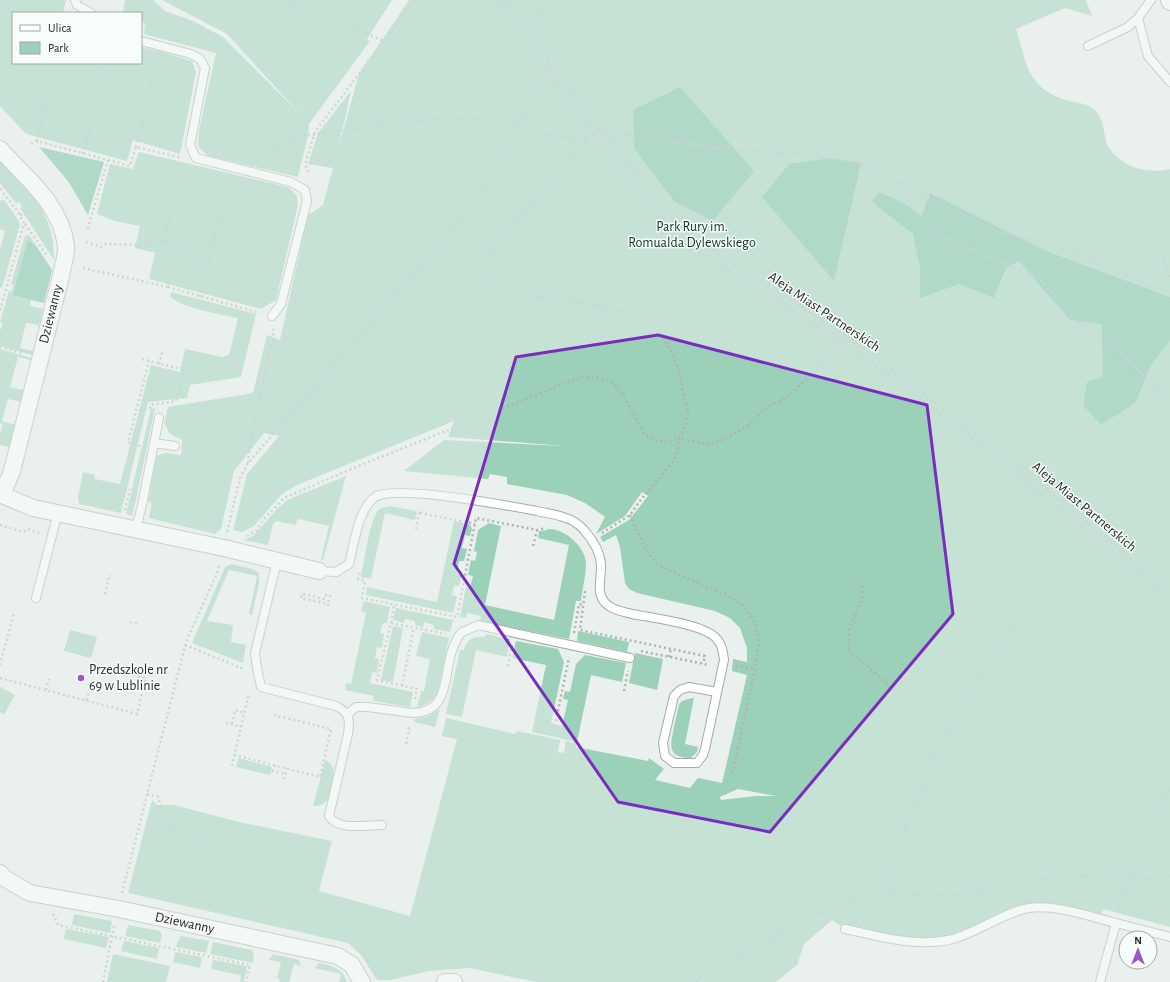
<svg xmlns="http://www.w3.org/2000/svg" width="1170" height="982" viewBox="0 0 1170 982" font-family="'Alegreya Sans',sans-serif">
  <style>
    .green { fill: #9bd1b9; fill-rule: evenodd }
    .forest { fill: #6dbc9c }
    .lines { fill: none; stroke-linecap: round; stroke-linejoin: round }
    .lane-casing { stroke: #a4aaa7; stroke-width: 10 }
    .street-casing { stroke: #a4aaa7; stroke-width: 18 }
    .path { stroke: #aeb3b1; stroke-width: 2.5; stroke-dasharray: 2 3; stroke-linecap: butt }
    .lane { stroke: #fff; stroke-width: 8 }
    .street { stroke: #fff; stroke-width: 16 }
    .marked { fill: none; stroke: #7b2cbf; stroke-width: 3; stroke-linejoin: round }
    .poi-dot { fill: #9e55c9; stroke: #f7fdfa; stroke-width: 1.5 }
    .labels { text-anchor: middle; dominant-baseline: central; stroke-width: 3; stroke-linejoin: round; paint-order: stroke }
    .park-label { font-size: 14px; fill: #0e3225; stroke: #f7fdfa }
    .street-label { font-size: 14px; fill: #272928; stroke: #f7fdfa }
    .poi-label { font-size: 14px; fill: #272928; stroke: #f7fdfa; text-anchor: start }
  </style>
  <rect width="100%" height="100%" fill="#eaf0ed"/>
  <path class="green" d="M0,0H66L63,13H13V63H141V47L163,52L192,61L196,72L180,154L133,140L127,161L26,134L0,106Z
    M124,0H153L165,11L193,21L223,37L299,113L227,34L162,0H392L367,39L370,41L309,124C309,140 301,160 298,177L208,156L198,146L199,130L216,53L144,34L145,23L141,22V13H123L125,1Z
    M409,0H1086L1092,16L1065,8L1016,29C1028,66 1026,88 1069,101C1077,103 1088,103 1095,110C1105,121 1103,134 1108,147C1110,150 1113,153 1116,156C1131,170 1150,173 1170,169V927L1103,909L1100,919L1028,908L972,931L932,941L845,929L832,920L804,944L797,965L776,982H536L469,968L429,971L390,980H377L361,955L348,943L128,893L152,800L157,805H174L239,822L332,841L319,891L410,916L457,739L442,736L446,718L516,734L517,731L560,740L558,752L564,753L566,741L576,743V747L648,761L649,758L664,769L655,780L690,788L698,778L722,783L747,675L732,671L733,659L747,662V648L740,628L730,618L715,611L637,593L629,589L625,583L620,547L616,535L603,542L600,537L629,520L648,496L642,492L625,516L596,534L605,517L585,503L567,495L507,484V477L490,474L488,479L404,471L444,440L565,446L448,437L454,421L297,485L282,494L254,526L242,532L233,530L247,474L279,436L264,433L234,471L221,529L215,534L149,518L152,504L148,501L157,456L165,453L181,455L182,440L170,434L164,423L168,407L253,393L267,335L280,340L308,215L323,205L333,168L308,164L318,133L351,91L338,150L359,74ZM738,789L776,796H756L721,800L720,797Z
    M139,152L288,187L297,196L298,205L276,300L261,309L149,279L155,253L135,248L140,226L115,221L97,214L110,164L133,169Z
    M0,159C30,190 55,214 54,260L20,208L22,206L19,202L16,203L0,183Z
    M2,200L5,201L18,220L20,225L2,288L0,287V249L5,231L0,229V201Z
    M29,235L52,270L44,303L31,300L30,306L43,309L39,325L26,323L20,348L33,351L32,355L0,346V329H1L3,323L0,322L9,291H12L13,285L11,284L25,236Z
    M171,292L256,314L241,377L190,385L187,398L148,402L121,513L79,504L78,497L83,472L95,475V479L120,484L151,365L180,372L185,349L222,357L229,355L238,318C223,315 177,307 170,296Z
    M0,349L31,358V360L18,357L10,387L23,390L21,402L8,399L2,421L15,425L10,447L0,445V434L3,424L0,423Z
    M155,408L135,504L132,516L126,514L151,409Z
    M346,476L323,560L321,559L329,526L298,519L295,525L276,521L273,524L268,545L244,540L253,536L278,508L289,499Z
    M389,506L417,511L415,520L385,513L371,579L361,577C364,564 370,515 380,509C383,507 387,507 389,506Z
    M454,521L470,525L472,529L470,536L465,535L462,548L467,549L464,561H459L457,574L462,575L459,586L454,585L452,595L457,596L453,613L366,595L367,587L437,602Z
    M489,523L501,526L485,605L554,620L569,545L538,538L539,531C542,531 546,530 549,529C565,529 586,547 586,564C586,577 582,589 581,601H576L569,639L480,621L481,616L467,613L466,618L460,617L466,587L470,588L473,576L468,575L471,560L475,561L477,552L474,551L478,530Z
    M231,564L253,569L259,573V583L252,615L249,614L257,576L229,570L207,621L233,625L231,642L246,645L243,663L192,643L225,567Z
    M364,601L390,607L387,623H383L380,633L384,634L382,648L377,647L375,658L379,659L377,673L372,672L370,683L413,692L410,707L373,701L374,696L345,690L346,683L351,684L366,613L361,611Z
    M396,608L453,620L450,632L434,629V625L424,622L423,627L415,625V621L405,619L404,623L393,620Z
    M393,626L403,628L393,682L381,680Z
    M70,630L97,637L91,658L64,651Z
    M578,631L629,642L627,652L577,641Z
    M422,632L449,638L437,695C431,701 425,706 417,707L421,691H424L430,659L416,656Z
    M486,634L510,639L507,657L476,650L462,717L446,714L460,650H464C467,639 473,636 485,637Z
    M516,641L558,649L564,662L551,723L562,726L568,700L563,699L565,691L570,692L576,664L585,655L626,663L622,682L591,675L577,742L532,732L546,665L512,658Z
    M635,653L663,659L657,690L629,683Z
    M0,687L15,695L4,715L0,712Z
    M694,698L685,744L698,747L697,752L691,758C663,758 672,740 675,722C677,717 677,708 680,703C684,699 688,699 694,698Z
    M440,709L435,727L414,722L415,719L428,716Z
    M238,758L272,767L270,775L236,767Z
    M325,760C340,767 332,785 329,798C325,804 320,806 313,806Z
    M74,914L112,921L110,933L72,925Z
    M128,925L160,931L162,936L160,943L125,936Z
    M66,929L109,937L106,948L64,939Z
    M181,936L209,941L206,953L176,947L178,941Z
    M124,941L159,948L157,959L121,951Z
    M213,942L252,950L254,956L253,963L210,954Z
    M175,952L202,957L200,968L173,962Z
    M113,954L170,966L166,982H107Z
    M273,954L299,960L301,966L294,964L289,982H279L280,979H277L281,962L269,960Z
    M213,960L247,966L244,982H240L241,977L240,975L211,969Z
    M319,963C332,966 343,968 347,982H339L341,974L315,968Z"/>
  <path class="forest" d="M680,87L754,171L713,221L675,202L634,148L633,110Z
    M39,147L104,162L88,215L68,181Z
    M830,158L861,163L834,281L762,197L789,164Z
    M879,192L900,201L922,216L930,193L1046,251L1170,297V340L1151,365L1135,403L1101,425L1083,405L1087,382L1103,377L1102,324L1070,320L1019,261L1006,268L994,298L959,284L920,298V268L913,234L872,202Z
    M28,240L36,246L52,270L44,303L13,295Z"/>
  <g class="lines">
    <defs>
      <path id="lane" d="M75,0L77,5L91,13
        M1138,18L1148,56L1170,82
        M141,41L191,54L200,59L205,68L190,145L196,158L291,182L305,190L307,201L281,304L272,316
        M1088,46L1128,27L1138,18L1151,0
        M154,443L175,446
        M136,529L142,505L159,418
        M277,561L255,653L257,668L261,687L336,706C350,713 350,719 348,734L329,816C338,831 366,825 382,825
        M319,571L336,572L349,564C354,545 358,509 375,497C395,484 510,506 537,511C545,513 555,514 563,517C570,519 579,524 584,530C592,539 600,552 601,564C602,579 594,596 609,606C616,611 625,612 632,614C653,618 702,624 716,638C722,644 723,652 724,660L705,749L703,755L697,763H674L665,756L663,743L674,696L680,690L689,687L717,692
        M36,598L58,512
        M348,714L356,707H368L412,713C455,713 441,666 456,641C457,639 459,635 461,633C465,630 473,628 478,625L630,658
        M1116,923L1170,937
        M845,929C879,936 917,948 953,939C978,932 1005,912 1029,908C1055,904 1091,917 1116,923L1100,982"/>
      <g id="street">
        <path d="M1169,0L1170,2"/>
        <path d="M0,149C26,178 61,204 66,246C67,255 62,267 61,276L12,471L2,495"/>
        <path d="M2,495L33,508L224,548L319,571"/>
        <path id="s1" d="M0,873L4,878L30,893L119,909L338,956L352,965L362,982"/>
        <path d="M445,982H454"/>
      </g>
    </defs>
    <use href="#lane" class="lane-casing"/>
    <use href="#street" class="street-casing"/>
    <path class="path" d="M283,0L384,41
      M497,0L594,133L660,221L685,245L784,304L845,344L898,382L976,442L1170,598
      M535,0L544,36L549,63L678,228L851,339L1030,475L1141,568L1170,590
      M885,0V3
      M101,81L105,63
      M150,88L157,59
      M37,141L49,90
      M31,144L37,141L108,160L87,231
      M136,147L144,116
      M83,154L93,119
      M259,159L296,137L424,120L470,118L510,124L540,133L572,138L588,139
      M108,160L130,166L136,147L182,158
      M309,172L306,167V160L315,132L415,0
      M900,181L911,206L931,232L1039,279L1078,323L1125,357L1170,404
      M0,189L18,212L24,223L0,311
      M0,190L9,182
      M172,206L164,241L177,245L176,254
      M20,215L33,211
      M25,224L48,257
      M86,242L101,247L106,244L139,245L164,241
      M1160,246L1170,280
      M83,268L168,287L176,254L209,261
      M168,287L260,313
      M200,297L220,214
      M0,347L24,354
      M142,359L184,370
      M159,364L163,349
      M150,409L151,405L176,401L190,349
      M140,446L128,442L149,361
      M248,463L250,443L273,337V329
      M125,510L130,489
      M420,513L475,524
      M630,515L646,550L657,564L675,573L725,594L743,605L755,623L759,643L755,669L732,775
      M0,525L23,532L28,529L40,533
      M416,529L420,509
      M227,532L240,478L248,463L410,278L487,185L506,152L549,63L503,0
      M602,533L630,515L639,502L674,460L678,448L679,438L710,445L727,438L750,424L766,408L789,396L830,356L851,339
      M247,536L256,531L265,518L284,498L356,467L581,377H592L605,379L615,385L623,394L644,434L658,441L669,442L679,438L685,428L688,413L678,368L668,345L653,328L631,314L608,308L573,301L502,292L489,281L485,269L488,256L498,241L544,187L588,139L599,129L615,133L652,139L747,151L797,154L861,163L900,181L925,196L1000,233L1044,241L1154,288L1170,290
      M533,546L537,530
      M360,573L358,579L365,581L362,598L457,617L476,518L537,530L546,528
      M862,586C862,590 863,595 861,599C856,617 844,631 850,651L884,681L897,695L934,761
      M585,591L580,630L705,656L703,664
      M105,594L110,574
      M328,606V604L301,598L302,594L325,599L326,595L330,596L328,604
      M130,622L140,624
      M391,623L394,605
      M574,633L579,604L584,605
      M185,645L244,669
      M641,651L709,665
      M669,657L671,648
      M0,665L14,613
      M508,666L512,645
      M736,666L755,669
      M0,678L137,714L146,678L134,675
      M402,686L414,627
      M46,690L49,679
      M624,691L628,671
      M415,699L417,689L377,680L391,623L446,634
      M86,700L90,690
      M556,721L569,657
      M226,723L241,727
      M232,724L235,710L245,713
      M406,744L410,725
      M234,755L320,777L331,729L274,715
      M275,765L273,771L286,774
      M232,766L249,693
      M284,779L287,768
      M147,794L158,797L168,828L218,843
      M887,889L911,810L929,775L938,751L948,730L975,685L1000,652L1015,624L1021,612
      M122,893L186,642L217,573L219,565
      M1119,911C1131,868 1148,829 1170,790
      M53,914L58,925L250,965L246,982
      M103,982L114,926
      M697,982L696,980L811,917L887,889L924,896L971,894L1002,885L1044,878L1115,874L1129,877L1153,879L1170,876"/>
    <use href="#lane" class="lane"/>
    <use href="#street" class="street"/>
  </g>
  <path d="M0 0H1170V982H0ZM658,335L927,405L953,614L770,832L618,802L454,564L516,357Z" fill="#eaf0ed" fill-opacity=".55" fill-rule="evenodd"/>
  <path class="marked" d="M658,335L927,405L953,614L770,832L618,802L454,564L516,357Z"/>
  <circle class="poi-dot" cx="81" cy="678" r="4"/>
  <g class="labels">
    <g class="park-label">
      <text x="692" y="227">Park Rury im.<tspan x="692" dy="16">Romualda Dylewskiego</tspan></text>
    </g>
    <g class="street-label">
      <text transform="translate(824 312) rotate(34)">Aleja Miast Partnerskich</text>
      <text transform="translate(51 314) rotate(-76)">Dziewanny</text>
      <text transform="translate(1084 507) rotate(40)">Aleja Miast Partnerskich</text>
      <text stroke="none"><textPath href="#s1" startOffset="194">Dziewanny</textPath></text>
    </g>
    <g class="poi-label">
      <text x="89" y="670">Przedszkole nr<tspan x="89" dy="16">69 w Lublinie</tspan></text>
    </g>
  </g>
  <rect x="12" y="12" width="130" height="52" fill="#f7fdfa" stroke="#a4a8a6"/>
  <rect x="20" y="25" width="20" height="6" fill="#ffffff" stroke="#a4a8a6"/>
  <text x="48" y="32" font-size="12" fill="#272928">Ulica</text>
  <rect x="20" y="42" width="20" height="12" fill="#9bd1b9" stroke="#a4a8a6"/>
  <text x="48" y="52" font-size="12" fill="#272928">Park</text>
  <g transform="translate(1138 950)"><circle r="19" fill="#f7fdfa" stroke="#a4a8a6"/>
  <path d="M0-3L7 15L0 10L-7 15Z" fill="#9e55c9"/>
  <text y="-6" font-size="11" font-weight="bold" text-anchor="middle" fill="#272928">N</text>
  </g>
</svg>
